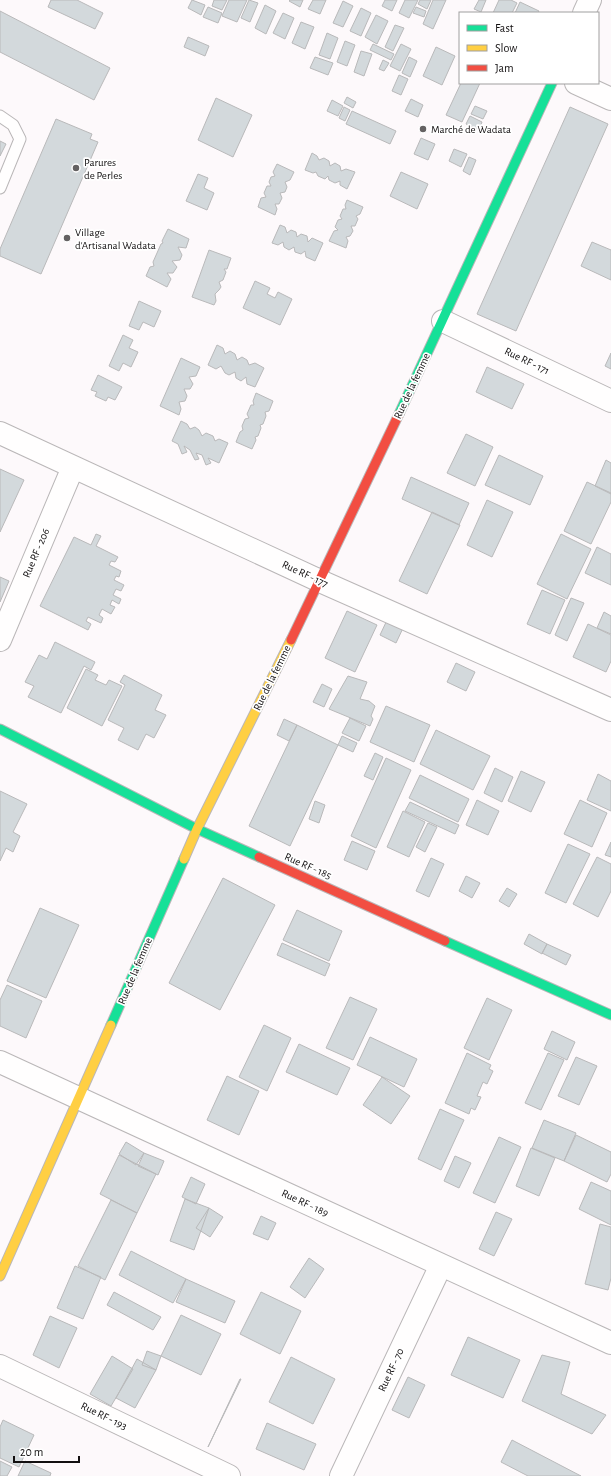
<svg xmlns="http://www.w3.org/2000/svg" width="611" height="1476" viewBox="0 0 611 1476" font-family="'Alegreya Sans',sans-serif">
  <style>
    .building { fill: #d3d9dc; stroke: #b9b9ba }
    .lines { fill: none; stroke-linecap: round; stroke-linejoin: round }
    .lane-casing { stroke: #bab7b8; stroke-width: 13 }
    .street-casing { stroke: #bab7b8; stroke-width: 24 }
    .fast-casing { stroke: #bab7b8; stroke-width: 11 }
    .slow-casing { stroke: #bab7b8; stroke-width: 11 }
    .jam-casing { stroke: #bab7b8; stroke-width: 11 }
    .lane { stroke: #fffefe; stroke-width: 11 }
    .street { stroke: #fffefe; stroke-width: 22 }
    .fast { stroke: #16e098; stroke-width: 9 }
    .slow { stroke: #ffcf43; stroke-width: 9 }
    .jam { stroke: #f24e42; stroke-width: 9 }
    .poi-dot { fill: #646162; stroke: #fff; stroke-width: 1.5 }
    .labels { text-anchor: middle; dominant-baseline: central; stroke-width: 3.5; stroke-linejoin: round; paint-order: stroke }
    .poi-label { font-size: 11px; fill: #120f10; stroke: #fff; text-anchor: start }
    .street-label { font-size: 11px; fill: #120f10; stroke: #fff }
  </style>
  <rect width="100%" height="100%" fill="#fdf9fb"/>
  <path class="building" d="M51,0H77L103,13L95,29L48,7Z
    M192,0L205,5L201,15L188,8Z
    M214,0H227L222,10L212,6Z
    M229,0H247L237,22L222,16Z
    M249,0L258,3L250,22L241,18Z
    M290,0H303L300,7L289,1Z
    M313,0H326L320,14L308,9Z
    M385,0H397L392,11L382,6Z
    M405,0H418L409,18L399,13Z
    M420,0H431L427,9L418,4Z
    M433,0H446L433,29L423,24Z
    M479,0H486L481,12L474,9Z
    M499,0H511L517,3L512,13H493Z
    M343,1L353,6L343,27L333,23Z
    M520,2L539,11L538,13H515Z
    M265,5L276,11L266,34L255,28Z
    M208,7L222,13L218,23L203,17Z
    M416,7L426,11L424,17L413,13Z
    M361,8L371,13L361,36L350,31Z
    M0,11L110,68L94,100L0,52Z
    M283,13L294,18L285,39L273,33Z
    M376,15L388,21L377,44L365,37Z
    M301,22L314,27L305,49L292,43Z
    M395,25L404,28L393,51L385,47Z
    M327,33L338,38L330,59L319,55Z
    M188,37L209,46L205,56L184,47Z
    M345,41L355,45L347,66L337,62Z
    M373,44L394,54L391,60L370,50Z
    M401,44L411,49L400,71L390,66Z
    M436,47L455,56L442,85L423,76Z
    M361,51L372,54L364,76L354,72Z
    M315,57L333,63L328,75L310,68Z
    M409,57L417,61L410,77L402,73Z
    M383,60L389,63L384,71L379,69Z
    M399,75L408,79L401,95L392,91Z
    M461,83H480L462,122L446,115Z
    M347,97L356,102L353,108L344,103Z
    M216,98L252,115L233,157L198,140Z
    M411,99L423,105L418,117L405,111Z
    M332,100L343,106L338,116L327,111Z
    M475,106L487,111L483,119L471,114Z
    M344,107L350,110L345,121L339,118Z
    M570,107L608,124L516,331L477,314Z
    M352,111L396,131L390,144L346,124Z
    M470,116L482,122L479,130L466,124Z
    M56,119L92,134L90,139L98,142L41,274L0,256V249Z
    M421,138L435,144L428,160L414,154Z
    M0,141L6,144L0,156Z
    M454,149L467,154L461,167L449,161Z
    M312,153L317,156L319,160L324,158L329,161L330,166L335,163L340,166L341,171L346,169L355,172L347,189L340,185V181L335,183L329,180L328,176L325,179L318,176L316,172L313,173L305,170Z
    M469,157L476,160L470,175L463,171Z
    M277,164L294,172L290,180L285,182L287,187L285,192L280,193L282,198L279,204H275L277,209L275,215L258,207L261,198L266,197L264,193L267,186H271L269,182L271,177L275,176L273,172Z
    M401,172L428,184L417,209L390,196Z
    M198,174L208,178L204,188L214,193L207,210L186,201Z
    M347,200L363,207L360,214L356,216L358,219L355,226H351L353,231L350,236L346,237L348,241L346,248L329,241L334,231L338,230L335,227L338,220L342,219L340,216L343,209H346L345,205Z
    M280,225L285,227L287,233L291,230L296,232L297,237L301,234L307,236L308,242L312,238L323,243L315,261L306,257L305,251L301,254L295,252L294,247L289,250L284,247L283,242L278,245L272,243Z
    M168,229L189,239L186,248L178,247L182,255L180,260L172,261L177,267L173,273H167L171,279L167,287L146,276L150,267L154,266L153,262L161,244L163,243L162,241Z
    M592,242L611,250V280L581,266Z
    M209,250L231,258L227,269H224L226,272L223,280L219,282L221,287L219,290L215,294L216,301L214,305L192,297Z
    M255,281L270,288L267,294L275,298L278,292L292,299L280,325L243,308Z
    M139,301L161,311L154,327L143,322L139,330L129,326Z
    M123,335L133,340L129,348L138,352L131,367L123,363L119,371L109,366Z
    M217,345L223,348L225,354L230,351L235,354L237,360L242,357L247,360L249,365L255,363L264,368L255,387L247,384L246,377L241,381L236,378L235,372L229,375L225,373L221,366L216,369L208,365Z
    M611,353V369L605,366Z
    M181,358L200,367L196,376L189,377L193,384L190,389H184L187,396L185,401L179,402L181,409L179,415L160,406Z
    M487,367L524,384L512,409L476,392Z
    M98,375L122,387L115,400L108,397L106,401L95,396L97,392L91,390Z
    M256,393L273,401L269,411L265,412L266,416L263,424L260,425L261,428L258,436L255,437L256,440L252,449L236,442L240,432L243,430L242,426L245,419L249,418L247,414L251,405H254L253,401Z
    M181,421L187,424L190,429L195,427L199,430L202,436L206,433L213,436L215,441L219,439L228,443L219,463L208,458L211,463L206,465L202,455L196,453L199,459L195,460L190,450L184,446L187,452L182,454L178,444L172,441Z
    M466,434L493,447L475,486L447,473Z
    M499,455L543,476L530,505L485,485Z
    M606,460L611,463V494L595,486Z
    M0,469L24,480L0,532Z
    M411,477L469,503L459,525L402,499Z
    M587,482L611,493V502L591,544L564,531Z
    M487,500L513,512L492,557L467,545Z
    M432,512L460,525L427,594L399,581Z
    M96,534L101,536L96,546L118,557L115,562L111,561L109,565L121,571L119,577L116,576L114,580L124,585L121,591L116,589L113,595L121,599L119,604L112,600L110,605L115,607L111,614L102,609L99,615L103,618L101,623L88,617L86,621L91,624L88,630L40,606L74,537L91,545Z
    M561,534L591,549L567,599L537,584Z
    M597,547L611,554V585L585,573Z
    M0,577L9,581L0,602Z
    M542,590L565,600L550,634L527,624Z
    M571,598L584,603L567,641L555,635Z
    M347,611L377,625L355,672L325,658Z
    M604,612L611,616V634L597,628Z
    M388,618L404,626L396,643L380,635Z
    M588,624L611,635V661L606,672L573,657Z
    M55,642L95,662L91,670L84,666L61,713L28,697L34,686L25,682L39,655L47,659Z
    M456,663L475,672L466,691L447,682Z
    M86,669L98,675L95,680L106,685L109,680L122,686L102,726L67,708Z
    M124,675L162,695L155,710L166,715L154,738L146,734L138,750L118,740L124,728L108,720L125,685L120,682Z
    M348,676L367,682L360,699L369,701L375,706L371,716L373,719L370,726L329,709Z
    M322,684L332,689L324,707L313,702Z
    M386,706L430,725L414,762L370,742Z
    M350,718L366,726L359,741L342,733Z
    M284,719L297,725L289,741L277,735Z
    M297,725L338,745L290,846L249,826Z
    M436,730L490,756L473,790L420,764Z
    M342,736L357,743L353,752L338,745Z
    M375,753L383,757L373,780L364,776Z
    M386,758L411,770L376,848L351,836Z
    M495,768L513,777L502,802L484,793Z
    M521,771L545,782L531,812L508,801Z
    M598,774L611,781V811L587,800Z
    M420,775L469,799L458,822L409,798Z
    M0,791L27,804L13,832L20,836L13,852L6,848L0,861Z
    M477,800L499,811L488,835L466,825Z
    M580,800L607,813L592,847L564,834Z
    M315,801L325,805L319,823L309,819Z
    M410,802L459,825L455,834L405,811Z
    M403,811L425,822L409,857L387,847Z
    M428,823L437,827L425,852L416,847Z
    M352,841L375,851L367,870L344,860Z
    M611,842V857L605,855Z
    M568,844L590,854L566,903L545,893Z
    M597,857L611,864V891L598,917L573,904Z
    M431,858L444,864L429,897L416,891Z
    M466,876L480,883L472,898L459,891Z
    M223,878L275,905L220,1010L169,983Z
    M507,888L517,894L509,907L499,901Z
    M40,908L79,925L46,998L7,981Z
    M297,910L342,931L329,961L283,940Z
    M529,934L547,944L542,954L524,944Z
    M282,943L330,964L325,976L277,955Z
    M547,944L571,955L566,965L542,953Z
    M7,985L42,1001L26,1038L0,1026V1000Z
    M350,997L377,1009L353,1060L326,1048Z
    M487,998L512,1010L489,1060L464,1048Z
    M264,1025L291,1038L267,1091L239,1077Z
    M552,1031L575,1042L567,1060L544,1049Z
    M370,1037L417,1059L404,1087L357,1065Z
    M299,1044L350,1068L337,1095L286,1072Z
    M467,1053L491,1065L489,1069L493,1071L487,1084L483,1082L477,1096L481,1097L475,1110L471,1108L469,1114L445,1103Z
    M548,1053L564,1060L541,1110L525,1103Z
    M576,1057L597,1066L579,1105L558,1096Z
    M227,1076L259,1091L239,1135L207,1120Z
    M382,1077L410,1096L391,1124L363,1105Z
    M440,1109L464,1120L441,1170L418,1159Z
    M544,1120L576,1133L564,1161L532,1148Z
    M576,1135L611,1152V1174L607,1182L564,1161Z
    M499,1137L521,1147L495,1203L473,1193Z
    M126,1142L144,1153L136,1165L119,1154Z
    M531,1148L555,1158L539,1196L516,1186Z
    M144,1153L164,1161L158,1175L138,1166Z
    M119,1155L156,1174L137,1213L100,1194Z
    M455,1156L471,1163L459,1188L444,1181Z
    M191,1177L205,1184L196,1204L182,1197Z
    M591,1182L611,1191V1225L579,1209Z
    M185,1199L209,1208L194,1250L170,1241Z
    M111,1200L137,1213L105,1280L78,1266Z
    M209,1208L223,1217L210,1237L196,1228Z
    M496,1212L512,1219L494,1256L479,1249Z
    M261,1216L276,1223L268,1240L253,1234Z
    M600,1224L611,1227V1278L608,1290L585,1284Z
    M131,1251L186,1279L173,1303L119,1275Z
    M309,1258L324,1269L305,1298L290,1287Z
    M75,1266L101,1277L83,1319L57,1308Z
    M186,1279L235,1301L225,1323L176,1302Z
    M114,1292L161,1317L153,1330L107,1305Z
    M261,1292L301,1311L280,1354L240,1334Z
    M181,1315L221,1334L201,1375L161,1356Z
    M50,1316L77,1328L59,1368L33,1355Z
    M468,1337L520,1360L503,1398L451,1375Z
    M147,1351L161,1356L156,1370L142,1365Z
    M542,1355L570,1362L561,1394L606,1415L592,1434L522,1401Z
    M112,1356L133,1369L111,1406L90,1394Z
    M291,1357L335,1379L313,1424L269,1402Z
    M137,1359L156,1370L135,1408L116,1398Z
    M408,1377L425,1385L409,1418L392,1410Z
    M240,1379H241L208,1447Z
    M3,1420L34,1435L19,1467L0,1458V1427Z
    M267,1423L316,1444L304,1470L256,1449Z
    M512,1440L581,1476H528L501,1462Z
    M0,1461L12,1467L7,1476H0Z
    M25,1461L51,1473L50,1476H18Z"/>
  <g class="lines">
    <defs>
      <path id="lane" d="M0,116L13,125L20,139L0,188"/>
      <path id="street" d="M584,13L590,0
        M576,83L611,99
        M443,321L611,401
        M0,433L320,581L611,710
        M0,640L73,467
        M0,1062L611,1343
        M0,1366L229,1476
        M341,1476L441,1265"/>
      <path id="fast" d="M399,414L552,83
        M0,729L197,829L259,857
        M445,941L611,1015
        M111,1025L184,859"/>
      <path id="slow" d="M184,859L197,829L291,640
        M0,1276L111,1025"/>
      <path id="jam" d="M291,640L399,414
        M259,857L445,941"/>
    </defs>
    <use href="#lane" class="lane-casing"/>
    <use href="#street" class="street-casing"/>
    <use href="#fast" class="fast-casing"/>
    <use href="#slow" class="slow-casing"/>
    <use href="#jam" class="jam-casing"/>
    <use href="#lane" class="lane"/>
    <use href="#street" class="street"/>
    <use href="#fast" class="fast"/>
    <use href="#slow" class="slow"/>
    <use href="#jam" class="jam"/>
  </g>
  <g class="poi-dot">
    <circle cx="423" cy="129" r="4"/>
    <circle cx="76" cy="168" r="4"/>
    <circle cx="67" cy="238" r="4"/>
  </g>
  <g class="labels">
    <g class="poi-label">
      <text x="431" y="129">Marché de Wadata</text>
      <text x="84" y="162">Parures<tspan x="84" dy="13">de Perles</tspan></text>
      <text x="75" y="232">Village<tspan x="75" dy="13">d'Artisanal Wadata</tspan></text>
    </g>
    <g class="street-label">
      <text transform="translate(527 361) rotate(26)">Rue RF - 171</text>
      <text transform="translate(412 386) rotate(-65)">Rue de la femme</text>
      <text transform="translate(36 553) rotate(-67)">Rue RF - 206</text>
      <text transform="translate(305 574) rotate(25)">Rue RF - 177</text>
      <text transform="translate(272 678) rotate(-64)">Rue de la femme</text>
      <text transform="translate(308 866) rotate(24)">Rue RF - 185</text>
      <text transform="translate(135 971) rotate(-67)">Rue de la femme</text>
      <text transform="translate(305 1203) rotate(25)">Rue RF - 189</text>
      <text transform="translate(391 1370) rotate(-65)">Rue RF - 70</text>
      <text transform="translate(104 1416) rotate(26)">Rue RF - 193</text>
    </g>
  </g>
  <rect x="459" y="12" width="140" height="72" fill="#ffffff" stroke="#a09f9f"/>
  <rect x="467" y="25" width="20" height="6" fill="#16e098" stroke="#a09f9f"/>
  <text x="495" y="32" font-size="12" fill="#120f10">Fast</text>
  <rect x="467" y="45" width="20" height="6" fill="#ffcf43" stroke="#a09f9f"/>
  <text x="495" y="52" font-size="12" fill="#120f10">Slow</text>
  <rect x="467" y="65" width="20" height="6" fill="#f24e42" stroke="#a09f9f"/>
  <text x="495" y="72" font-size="12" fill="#120f10">Jam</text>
  <path d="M14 1456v6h65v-6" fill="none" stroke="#120f10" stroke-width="2"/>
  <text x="20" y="1456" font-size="12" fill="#120f10" stroke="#ffffff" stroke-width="3" paint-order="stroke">20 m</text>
</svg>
